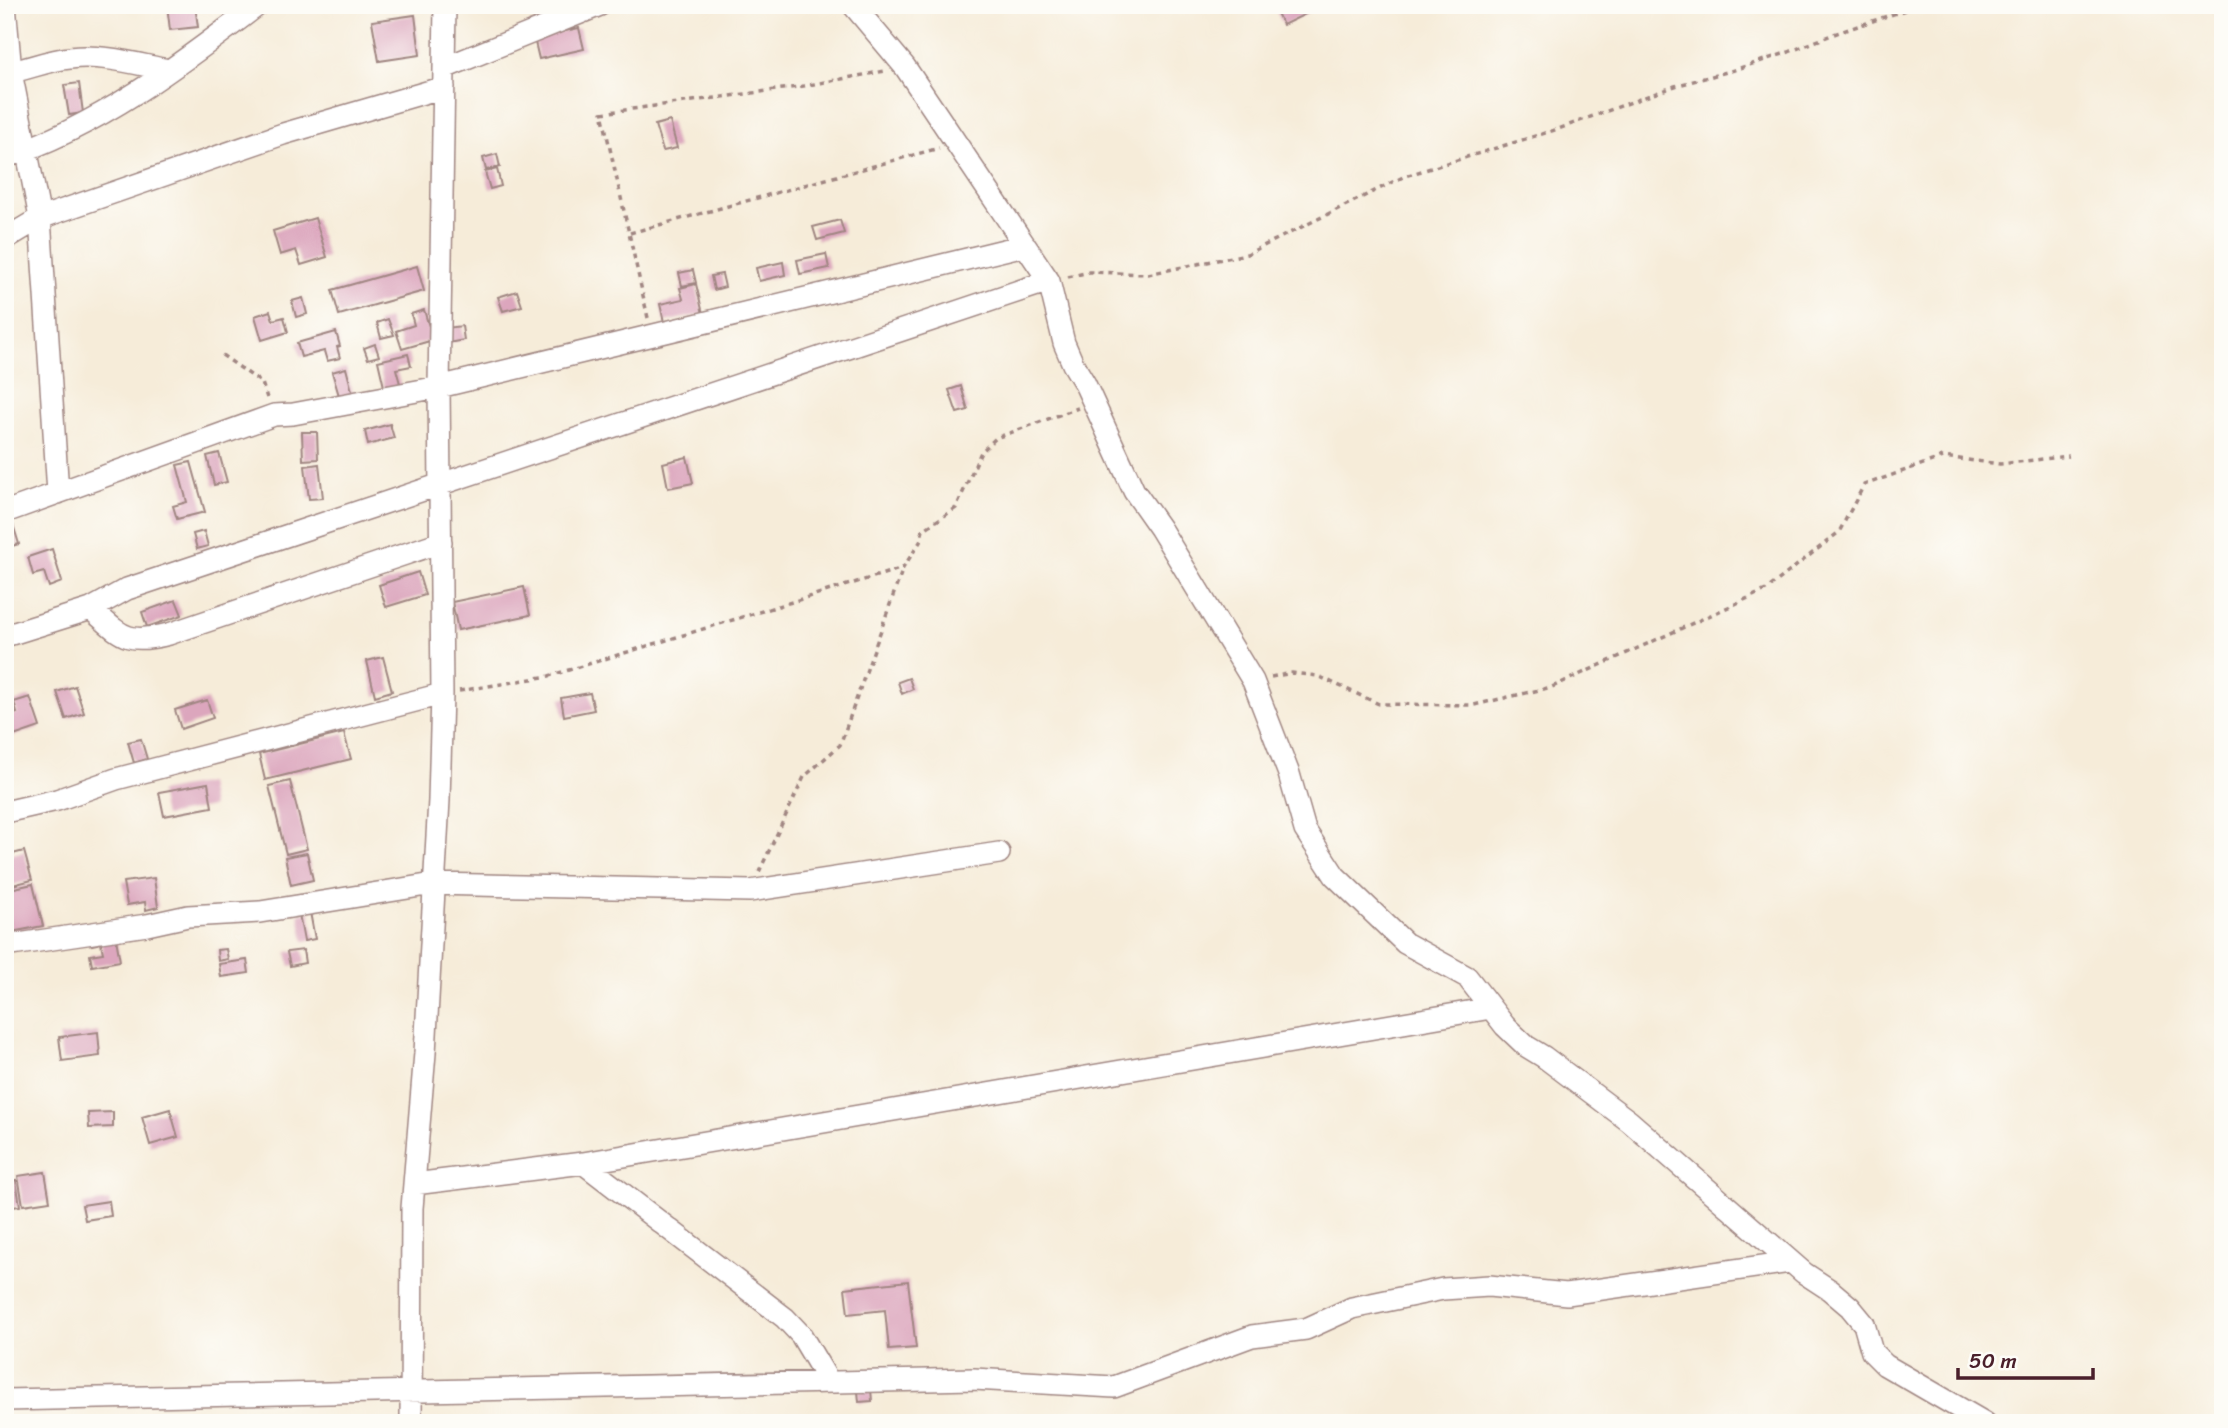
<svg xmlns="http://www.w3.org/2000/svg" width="2228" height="1428" viewBox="0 0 2228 1428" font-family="Sriracha,sans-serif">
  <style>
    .building { fill: #dca6bd }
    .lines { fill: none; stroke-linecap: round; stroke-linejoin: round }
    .minor-casing { stroke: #a08682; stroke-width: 24 }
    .path { stroke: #a08682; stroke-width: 3.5; stroke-dasharray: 5 5; stroke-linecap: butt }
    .minor { stroke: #fff; stroke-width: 21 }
  </style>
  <rect width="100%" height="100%" fill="#fdfcf7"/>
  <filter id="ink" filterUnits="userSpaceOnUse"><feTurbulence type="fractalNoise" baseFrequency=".0143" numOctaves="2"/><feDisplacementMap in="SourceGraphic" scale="14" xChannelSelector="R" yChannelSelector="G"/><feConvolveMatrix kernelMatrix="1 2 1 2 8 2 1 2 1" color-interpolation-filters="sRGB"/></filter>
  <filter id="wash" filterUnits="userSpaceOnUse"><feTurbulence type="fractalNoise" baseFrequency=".00686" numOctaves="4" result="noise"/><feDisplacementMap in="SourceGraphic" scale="28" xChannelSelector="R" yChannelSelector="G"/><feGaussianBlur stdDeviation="1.57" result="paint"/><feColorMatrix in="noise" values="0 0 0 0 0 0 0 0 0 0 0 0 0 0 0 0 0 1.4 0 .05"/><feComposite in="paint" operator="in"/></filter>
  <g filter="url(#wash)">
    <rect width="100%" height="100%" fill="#f6ecd9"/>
    <g id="blocks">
      <path class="building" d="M167,5H195L198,27L170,30Z
        M1273,5H1324L1283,25Z
        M415,15L420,55L379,61L372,21Z
        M579,28L584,49L539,59L534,38Z
        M79,83L83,113L69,115L64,85Z
        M670,121L677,148L663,151L655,125Z
        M497,154L500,167L486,170L483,158Z
        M497,169L501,186L490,189L485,172Z
        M315,218L327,257L301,265L296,250L280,255L273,231Z
        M840,220L844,233L817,240L813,227Z
        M826,254L829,268L800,274L797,260Z
        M783,262L785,275L759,281L756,268Z
        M417,266L424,291L339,315L332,290Z
        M693,270L696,283L682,286L679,273Z
        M722,274L725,287L714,290L711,276Z
        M696,284L703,314L664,322L660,304L683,299L680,288Z
        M517,291L522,306L503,311L498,297Z
        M303,298L307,314L296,317L292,301Z
        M424,310L433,340L402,349L396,331L414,325L411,314Z
        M270,311L273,320L284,317L288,332L262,340L255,316Z
        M388,319L394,335L381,338L377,323Z
        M462,326L464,340L448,343L446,328Z
        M336,332L340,346L337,347L340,358L327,361L324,351L301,357L297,343Z
        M375,344L379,356L368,359L364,348Z
        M408,354L411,366L396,369L401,387L385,391L378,361Z
        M346,368L353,395L340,399L332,372Z
        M961,386L968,410L957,413L949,390Z
        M390,424L394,438L368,445L365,431Z
        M302,432H317L318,459L303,460Z
        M219,453L227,482L214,485L207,456Z
        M687,457L693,483L668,488L663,463Z
        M191,462L205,512L177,519L173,506L187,502L177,465Z
        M319,464L323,498L309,499L305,466Z
        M11,518L19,544L5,548V519Z
        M204,531L208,546L197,549L193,534Z
        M52,549L62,582L49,587L44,572L33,575L28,557Z
        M418,572L425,595L386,607L379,585Z
        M524,587L530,615L458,630L452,602Z
        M176,600L182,615L147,627L142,612Z
        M383,657L392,691L375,696L367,661Z
        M909,678L913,689L902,694L898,682Z
        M75,686L84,713L66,719L57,692Z
        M590,693L594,710L564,716L561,698Z
        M30,697L40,727L5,739V717L17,713L14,702Z
        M207,700L213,718L181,729L175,710Z
        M344,733L351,759L265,780L259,754Z
        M141,739L147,759L134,763L128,742Z
        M290,781L307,849L286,854L269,786Z
        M208,783L212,807L164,816L159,792Z
        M24,851L32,880L5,887V856Z
        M307,853L313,880L291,885L285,857Z
        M154,878L158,907L146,910L145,902L127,905L123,882Z
        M33,884L43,926L11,932L5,908V890Z
        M310,912L315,939L304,941L299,914Z
        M115,933L120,961L92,966L90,955L103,953L101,943L92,945L90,937Z
        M226,949L228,959L218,961L217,950Z
        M303,950L305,963L290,966L287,952Z
        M247,960L249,973L221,977L219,964Z
        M98,1032L100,1056L62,1061L59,1037Z
        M170,1109L178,1137L150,1145L142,1117Z
        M113,1112V1127L89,1128L88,1113Z
        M45,1172L50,1201L23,1205L18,1176Z
        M16,1180L20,1206L5,1208V1182Z
        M109,1201L111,1216L85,1220L82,1205Z
        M908,1281L916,1348L889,1350L885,1310L848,1314L845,1288Z
        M871,1390L872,1401L859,1402L858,1391Z"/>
    </g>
  </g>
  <g filter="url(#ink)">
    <use href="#blocks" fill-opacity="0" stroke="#a08682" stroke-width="2"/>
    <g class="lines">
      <defs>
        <path id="minor" d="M853,5L905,67L1049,281L1064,343L1073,364L1085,384L1134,491L1160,528L1253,681L1289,774L1305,830L1335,876L1405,943L1467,977L1505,1026L1526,1046L1544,1057L1629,1121L1804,1273L1830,1290L1850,1307L1864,1324L1872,1352L1885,1365L1985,1423
          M444,68L600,5
          M5,73C27,70 47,60 70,58C102,54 136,64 168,70
          M5,157C97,128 182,63 258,5
          M5,239L40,218L11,72L5,5
          M58,493L40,218L283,134L444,87
          M5,512L274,415L293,414L439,387L1025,245
          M91,609C122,636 126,645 169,634L441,542
          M5,636L91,609L127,589L1049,281
          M5,812L57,800L116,779L442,694
          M5,946L147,925L188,916L260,912L433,884L750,891L999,853
          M583,1163L1491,1008
          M414,1184L583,1163L785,1318L801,1335L829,1382
          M5,1400L974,1379L1114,1387L1252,1336L1306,1329L1352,1308L1443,1289L1489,1286L1567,1294L1790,1262
          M411,1423L412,1208L425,1053L439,800L442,694L439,387L445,5"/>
      </defs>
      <use href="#minor" class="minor-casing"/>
      <path class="path" d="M630,233L939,148
        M1068,277L1089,272L1148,274L1247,254L1405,176L1558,129L1675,86L1734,70L1789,52L1834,34L1920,5
        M648,318L602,113L798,87L885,71
        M222,355L262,383L267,398
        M1271,677L1292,673L1318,676L1379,704L1474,705L1552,687L1766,590L1839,532L1864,485L1943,457L2000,464L2069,456
        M459,691L549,676L903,568L920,542L923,530L956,508L981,452L996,438L1078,408
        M759,872L804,777L840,745L903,568"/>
      <use href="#minor" class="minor"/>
    </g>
  </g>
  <rect width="2228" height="1428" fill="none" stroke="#fdfcf7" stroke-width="28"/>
  <path d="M1958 1368v10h135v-10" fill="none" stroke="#4a1f2b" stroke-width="3.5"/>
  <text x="1969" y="1368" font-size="21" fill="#4a1f2b" stroke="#fdfcf7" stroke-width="5" paint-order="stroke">50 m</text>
</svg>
